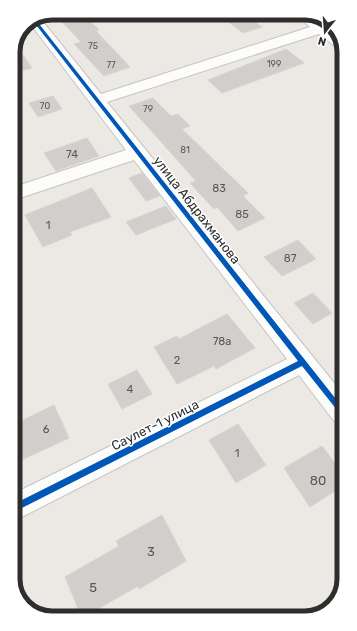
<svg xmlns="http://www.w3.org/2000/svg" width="357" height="631" viewBox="0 0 357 631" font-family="Rubik,sans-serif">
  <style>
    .building { fill: #d1cecb; stroke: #d7d4d0 }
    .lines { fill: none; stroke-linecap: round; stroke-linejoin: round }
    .minor-casing { stroke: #c5c4c5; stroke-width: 2 }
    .minor { fill: #fcfcfb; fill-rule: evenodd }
    .cycleway-casing { stroke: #fff; stroke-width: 2 }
    .cycleway { fill: #0057b8; fill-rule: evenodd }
    .labels { text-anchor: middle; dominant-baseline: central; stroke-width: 3; stroke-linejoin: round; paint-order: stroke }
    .far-number-label { font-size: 9px; fill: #585857 }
    .number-label { font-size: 11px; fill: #585857 }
    .street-label { font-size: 13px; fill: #2e2e2e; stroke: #fff }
    .near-number-label { font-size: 13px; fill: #585857 }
    .rim { fill: none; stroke: #2e2e2e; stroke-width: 5 }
  </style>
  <rect width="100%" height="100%" fill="#ece8e4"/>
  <path class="building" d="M54,13H82L99,30L96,31L130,67L104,76L74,44L81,42Z
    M217,13H243L262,27L243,33Z
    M286,49L304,63L222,93L208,80Z
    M23,55L32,68L13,73V58Z
    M53,96L62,109L38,117L29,103Z
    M153,98L171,116L178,114L190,126L182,129L248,193L243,196L265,218L238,231L217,207L214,209L190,183L196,181L129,106Z
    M87,138L99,156L56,171L44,153Z
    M142,173L160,196L146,201L129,178Z
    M92,188L111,217L70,232L72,235L43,247L25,215Z
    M166,206L176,219L136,235L126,222Z
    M298,240L316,259L282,276L264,257Z
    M313,293L332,313L313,324L294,303Z
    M227,314L255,348L216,369L214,366L177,384L154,347L177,336L179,339Z
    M137,370L152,394L122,409L108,384Z
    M54,405L69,438L15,463V424Z
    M238,424L266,465L236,483L209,440Z
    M322,446L343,474V486L310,507L284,468Z
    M162,515L186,561L139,589L138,586L82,618L65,577L119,546L116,541Z"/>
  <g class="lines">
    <defs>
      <path id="minor" d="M294,13L311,14L323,23L328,21L334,29L331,30L341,37V48L336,47L319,34L107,102L343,394V424L334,421L299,375L16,520L15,493L287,359L134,160L14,200V187L126,150L29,22L40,18L101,94L310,27Z"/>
    </defs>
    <use href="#minor" class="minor-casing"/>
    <use href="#minor" class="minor"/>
    <defs>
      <path id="cycleway" d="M36,20L343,408V416L341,415L302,366L16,511V503L298,361L33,21Z"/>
    </defs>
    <use href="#cycleway" class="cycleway-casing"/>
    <use href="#cycleway" class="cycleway"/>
  </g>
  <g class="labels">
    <g class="far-number-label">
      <text x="93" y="46">75</text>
      <text x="274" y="64">199</text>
      <text x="111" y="65">77</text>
      <text x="45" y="106">70</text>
      <text x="148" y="109">79</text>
      <text x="185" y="150">81</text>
    </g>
    <g class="number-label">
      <text x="72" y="154">74</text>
      <text x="219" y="188">83</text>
      <text x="242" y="214">85</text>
      <text x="48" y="225">1</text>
      <text x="290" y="258">87</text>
      <text x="222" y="341">78а</text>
      <text x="177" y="360">2</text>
      <text x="130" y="389">4</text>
      <text x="46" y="429">6</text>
      <text x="237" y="453">1</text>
    </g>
    <g class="street-label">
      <text transform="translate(197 210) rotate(52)">улица Абдрахманова</text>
      <text transform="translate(155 425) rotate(-27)">Саулет-1 улица</text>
    </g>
    <g class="near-number-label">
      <text x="318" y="480">80</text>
      <text x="151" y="551">3</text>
      <text x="93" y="587">5</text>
    </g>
  </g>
  <path d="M0 0H357V631H0ZM52 20H305A32 32 0 0 1 337 52V579A32 32 0 0 1 305 611H52A32 32 0 0 1 20 579V52A32 32 0 0 1 52 20Z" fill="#fff" fill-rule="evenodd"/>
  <path class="rim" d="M52 20H305A32 32 0 0 1 337 52V579A32 32 0 0 1 305 611H52A32 32 0 0 1 20 579V52A32 32 0 0 1 52 20Z"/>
  <g transform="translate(325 32) rotate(197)" stroke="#ffffff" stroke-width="3" paint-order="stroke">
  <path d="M0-3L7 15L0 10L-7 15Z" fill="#2e2e2e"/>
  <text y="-6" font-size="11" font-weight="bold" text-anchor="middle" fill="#2e2e2e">N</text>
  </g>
</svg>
